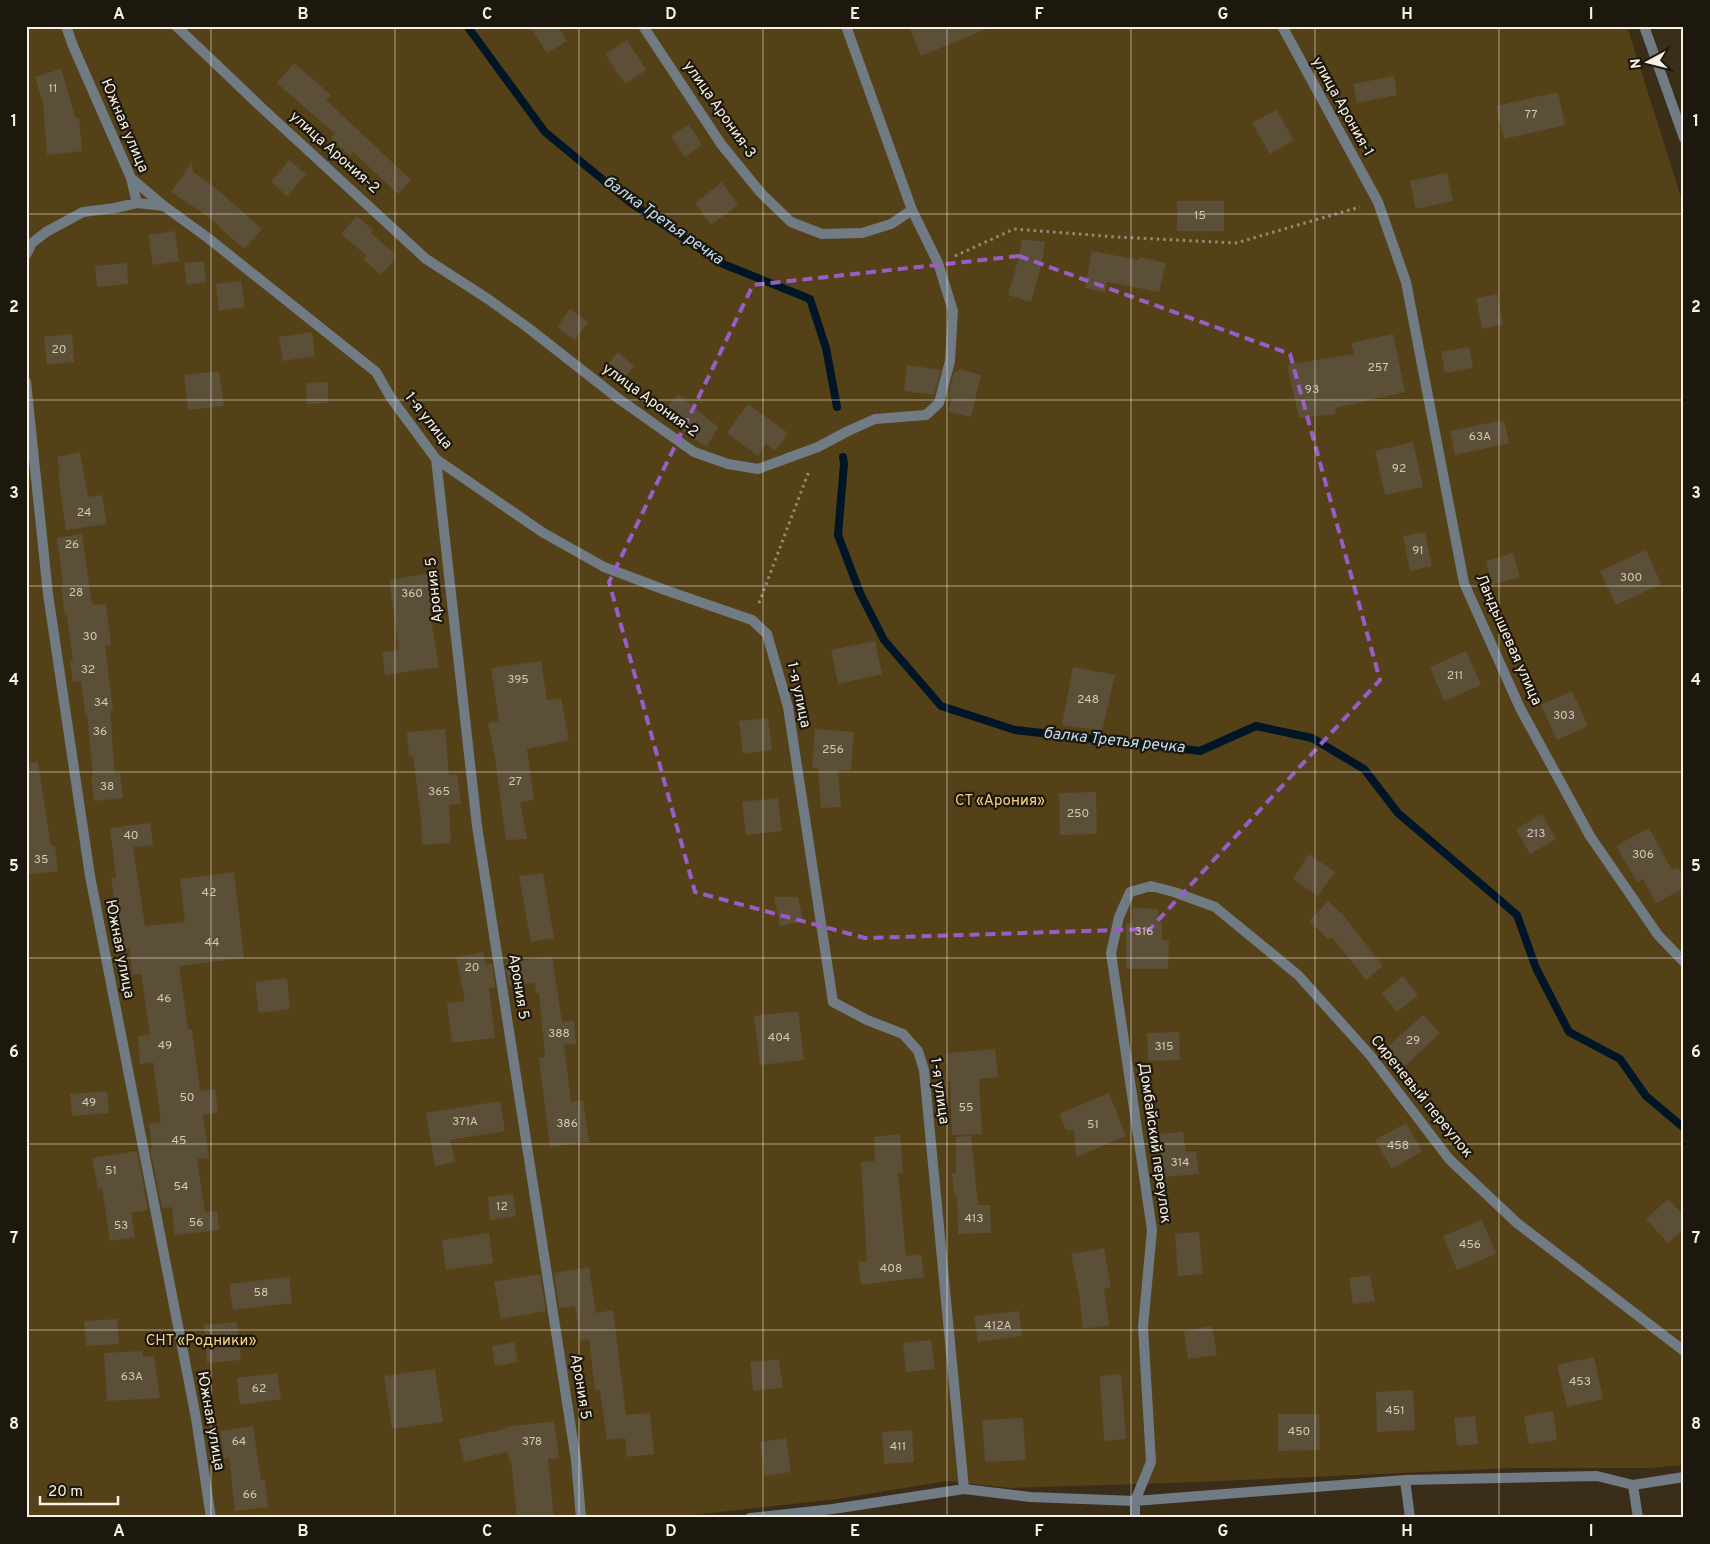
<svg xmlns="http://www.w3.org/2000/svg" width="1710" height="1544" viewBox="0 0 1710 1544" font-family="Overpass,sans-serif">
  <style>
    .green { fill: #554118 }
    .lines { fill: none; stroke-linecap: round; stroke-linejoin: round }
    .stream { stroke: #001627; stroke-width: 8 }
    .building { fill: #5c4f38 }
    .path { stroke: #948a78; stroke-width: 3; stroke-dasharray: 2.5 4; stroke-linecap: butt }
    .street { stroke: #717b84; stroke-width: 10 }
    .marked { fill: none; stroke: #9a5dc8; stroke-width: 4; stroke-dasharray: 10 6; stroke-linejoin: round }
    .grid { fill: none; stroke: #f8f0e3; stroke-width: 1; stroke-opacity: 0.55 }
    .labels { text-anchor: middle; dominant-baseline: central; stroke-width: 4.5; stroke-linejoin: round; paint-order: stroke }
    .number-label { font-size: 12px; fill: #d1c8b8 }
    .street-label { font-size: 15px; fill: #f8f0e3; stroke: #1d180e }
    .park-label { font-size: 15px; fill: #fbd081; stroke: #1d180e }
    .water-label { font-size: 16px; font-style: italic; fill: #c0dcf3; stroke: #1d180e }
    .neatline { fill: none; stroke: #f8f0e3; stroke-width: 2 }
    .grid-label { font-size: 16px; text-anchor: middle; font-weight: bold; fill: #f8f0e3 }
  </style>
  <rect width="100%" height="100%" fill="#3b2e18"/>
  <path class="green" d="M26,26H1627L1684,207V1465L1649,1468H1513L1199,1482L1011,1488L947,1481L837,1499L666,1518H26Z"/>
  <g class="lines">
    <path class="stream" d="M467,26L545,132L631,203L723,264L810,299L826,348L837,407
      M843,457L844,464L838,535L860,593L884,640L941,706L1015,730L1200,751L1256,726L1312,738L1364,769L1398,813L1517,915L1536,968L1569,1032L1620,1059L1646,1096L1684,1128"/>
  </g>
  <path class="building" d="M530,26H558L567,41L547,53Z
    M909,26H991V27L921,56Z
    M627,40L646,70L625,84L605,54Z
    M294,63L331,95L326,100L411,180L398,194L353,152L350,156L331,138L335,134L277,83Z
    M61,69L76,119L79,118L82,151L47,155L43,103L35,77Z
    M1394,76L1397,95L1357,103L1353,84Z
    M1558,92L1565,125L1504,139L1496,106Z
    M1276,110L1294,140L1270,154L1252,123Z
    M689,124L702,145L685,157L671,136Z
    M289,160L306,174L287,196L271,182Z
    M192,162L193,172L212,185L262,229L244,249L217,225H219L197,209L198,210L171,192Z
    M1447,173L1453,201L1416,209L1410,181Z
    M722,182L738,205L711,225L695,203Z
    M1177,201H1224V231H1177Z
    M357,216L373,230L371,233L397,256L381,275L363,259L366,255L341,234Z
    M175,231L179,261L153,265L148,235Z
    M1022,239L1045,242L1042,262L1031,302L1008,295L1019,257Z
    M1092,251L1139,260V257L1166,263L1159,292L1107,282L1105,292L1085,288Z
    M204,261L206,282L187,285L184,263Z
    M127,263L128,284L97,287L95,266Z
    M241,281L245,307L219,311L216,284Z
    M1497,294L1503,324L1482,329L1476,298Z
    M570,309L588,322L575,340L557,327Z
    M312,332L315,356L283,361L279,337Z
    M72,334L74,362L47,365L44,337Z
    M1393,334L1405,392L1335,408L1336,414L1299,418L1287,365L1354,354L1351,343Z
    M1469,347L1473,368L1445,373L1441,352Z
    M618,352L634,366L621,382L605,368Z
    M907,365L941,370L934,395L904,391Z
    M959,369L981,375L971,417L948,412L952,398L948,397L954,372H958Z
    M219,371L224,406L188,410L184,375Z
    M328,382V403L307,404L306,383Z
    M678,394L718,427L707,447L689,436L662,414Z
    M748,404L788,433L775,451L766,444L758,456L727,433Z
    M1504,420L1509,443L1455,455L1450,431Z
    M1413,442L1423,487L1385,495L1375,451Z
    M80,452L88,497L102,495L107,524L66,530L58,474H60L57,457Z
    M1425,532L1432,566L1410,571L1403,536Z
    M82,534L92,605L106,604L111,645L105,646L113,710L110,711L115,774L120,773L123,798L94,801L91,777H93L87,713L85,714L81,681L73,682L70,661H73L67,615L65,616L61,586L63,585L57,538Z
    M1646,550L1661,584L1616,605L1600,571Z
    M1513,553L1520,577L1492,585L1486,561Z
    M430,573L435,608H429L439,667L385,675L382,652L399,650L389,580Z
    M875,641L882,674L838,684L831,650Z
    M1466,651L1481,685L1444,701L1430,667Z
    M541,661L547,700L561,698L569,740L527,749L534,800L520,802L527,839L506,840L495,758L488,723L499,721L491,668Z
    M1073,667L1115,675L1102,731L1062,725Z
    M1572,691L1588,726L1557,740L1541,705Z
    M768,718L772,750L743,754L739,721Z
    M445,729L449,775L457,774L461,804L449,805L451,843L422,845L421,819L413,756L409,757L407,732Z
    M815,729L854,732L851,771L838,770L841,807L821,808L818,768L812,767Z
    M38,762L51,846H55L58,871L26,875V763Z
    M1096,792L1097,834L1060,835L1059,793Z
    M778,798L782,831L746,835L742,802Z
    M1542,814L1556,839L1530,854L1516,829Z
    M150,823L153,845L133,847L145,926L185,922L180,879L234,872L244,958L179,966L188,1029H192L200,1091L215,1089L218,1113L203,1115L209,1158L197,1159L205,1212L217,1211L219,1230L174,1235L172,1207L162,1208L150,1148H152L149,1124L161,1122L153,1062L140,1064L138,1036L150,1034L141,974L132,975L130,948L121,949L117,908H116L111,878L116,877L110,828Z
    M1649,828L1672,870L1678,867L1684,877V888L1656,903L1643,879L1637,882L1616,846Z
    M1309,854L1335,872L1318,896L1293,879Z
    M543,873L554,938L531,942L519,876Z
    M774,897H798L803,921L780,926Z
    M1328,901L1343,915L1383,966L1366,980L1332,937L1329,940L1309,921Z
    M1133,908L1158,909L1159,923H1162V940L1169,941L1168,969H1126V923H1132Z
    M483,952L486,965L492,964L495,987L489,988L495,1038L452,1043L447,1003L465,1001L456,957Z
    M552,956L562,1022L574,1021L576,1044L564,1045L571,1102L583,1100L589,1142L550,1147L539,1058L545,1057L539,993H536L535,983L509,986L505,963Z
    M1403,976L1418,995L1397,1012L1382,993Z
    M287,978L290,1009L259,1013L255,982Z
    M798,1011L804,1060L760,1065L754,1016Z
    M1423,1015L1440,1033L1404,1067L1386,1048Z
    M1179,1032L1180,1060L1148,1061L1147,1033Z
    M995,1049L998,1077L979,1079L982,1134L952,1135L950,1081H948L946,1053Z
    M107,1091L109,1113L72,1116L70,1094Z
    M1109,1093L1126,1136L1076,1157L1074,1130H1066L1059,1114Z
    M500,1101L505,1131L450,1140L455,1162L435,1166L426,1113Z
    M1406,1123L1422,1151L1392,1169L1375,1140Z
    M1183,1132L1186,1152L1196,1151L1199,1174L1163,1177L1159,1134Z
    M900,1134L903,1173H898L906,1256L921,1254L924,1277L861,1285L858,1262L867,1261L861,1162L875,1161L874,1137Z
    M971,1136L978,1205H990L991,1233L958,1234L957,1195H954L952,1173H956V1137Z
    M137,1151L148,1210L131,1213L135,1237L110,1241L102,1188L98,1189L92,1158Z
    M513,1194L516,1216L490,1220L488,1197Z
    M1668,1199L1684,1216V1229L1668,1243L1646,1219Z
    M1482,1220L1496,1254L1457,1270L1443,1236Z
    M1199,1232L1203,1274L1178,1276L1175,1234Z
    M489,1233L493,1263L446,1270L442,1240Z
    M1104,1248L1111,1288L1104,1289L1109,1325L1083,1329L1079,1294L1071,1254Z
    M589,1267L596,1313L613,1310L626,1415L650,1413L654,1454L627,1457L625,1438L607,1440L600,1390H595L589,1339L580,1341L575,1306L559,1308L554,1273Z
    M535,1275H540L546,1311L501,1319L494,1282Z
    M1370,1275L1375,1301L1353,1304L1349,1278Z
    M289,1277L292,1303L233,1310L229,1284Z
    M1019,1311L1022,1336L978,1342L974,1316Z
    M117,1319L119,1344L86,1346L84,1321Z
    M237,1322L241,1360L207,1363L204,1325Z
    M1212,1326L1217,1355L1188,1359L1184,1331Z
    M931,1340L935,1369L906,1372L903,1343Z
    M514,1342L518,1362L495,1366L492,1346Z
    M142,1351L143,1357L154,1356L160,1398L107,1401L104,1353Z
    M1594,1357L1603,1399L1567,1407L1557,1365Z
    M779,1359L783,1388L753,1391L750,1362Z
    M435,1369L443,1422L392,1429L384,1376Z
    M277,1373L281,1399L240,1405L237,1378Z
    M1121,1374L1126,1439L1104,1441L1100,1376Z
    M1413,1390L1415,1430L1377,1432L1376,1392Z
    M1553,1411L1557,1440L1529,1444L1524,1416Z
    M1278,1414H1319L1320,1450L1278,1451Z
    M1475,1416L1478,1444L1457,1446L1454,1418Z
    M1023,1418L1026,1460L985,1462L982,1420Z
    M554,1421L559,1458L548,1459L554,1518H517L511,1460H509L508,1452L464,1462L459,1439L505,1429V1427Z
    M253,1426L261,1480H265L268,1507L235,1511L229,1458L224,1459L220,1431Z
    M912,1430L914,1462L884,1464L882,1432Z
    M786,1438L791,1472L765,1476L760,1442Z"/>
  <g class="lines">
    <path class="path" d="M955,256L1014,229L1116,237L1236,243L1360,207
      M759,603L809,471"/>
    <path class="street" d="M66,26L73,46L131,178L137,203
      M176,26L262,108L426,259L488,299L527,327L619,399L694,452L728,464L758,469L818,447L848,431L875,419L926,415L939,403L950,361L953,311L938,263L912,210L846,26
      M643,26L721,144L761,193L791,222L822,234L862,233L891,224L912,210
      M1282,26L1378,202L1406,282L1464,583L1520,708L1590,836L1658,935L1684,962
      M1644,26L1684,138
      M131,178L164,206
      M26,255L32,243L46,232L83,212L115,208L137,203L164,206L208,238L376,372L391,398L436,459L542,532L604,567L665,590L752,620L767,634L788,707L833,1002L867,1020L903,1034L918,1051L924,1070L964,1489
      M26,382L48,594L90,876L196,1418L211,1518
      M436,459L477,826L576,1460L581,1518
      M1405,1480L1410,1518
      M1633,1485L1638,1518
      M750,1518L833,1509L964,1489L1030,1497L1135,1501L1405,1480L1597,1476L1633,1485L1684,1477
      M1135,1518V1501L1151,1462L1143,1327L1152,1230L1111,953L1119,917L1130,892L1151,886L1174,892L1215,907L1298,975L1370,1055L1449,1159L1517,1223L1684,1351"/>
  </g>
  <path class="marked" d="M1019,256L1290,354L1380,680L1150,929L865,938L695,892L609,582L753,285Z"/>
  <path class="grid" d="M211,26V1518M395,26V1518M579,26V1518M763,26V1518M947,26V1518M1131,26V1518M1315,26V1518M1499,26V1518M26,214H1684M26,400H1684M26,586H1684M26,772H1684M26,958H1684M26,1144H1684M26,1330H1684"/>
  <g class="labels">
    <g class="number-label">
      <text x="53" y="89">11</text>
      <text x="1531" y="115">77</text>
      <text x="1200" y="216">15</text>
      <text x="59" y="350">20</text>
      <text x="1378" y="368">257</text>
      <text x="1312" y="390">93</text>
      <text x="1480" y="437">63А</text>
      <text x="1399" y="469">92</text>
      <text x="84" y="513">24</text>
      <text x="72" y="545">26</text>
      <text x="1418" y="551">91</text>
      <text x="1631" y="578">300</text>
      <text x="76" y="593">28</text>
      <text x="412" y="594">360</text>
      <text x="90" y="637">30</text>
      <text x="88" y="670">32</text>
      <text x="1455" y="676">211</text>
      <text x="518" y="680">395</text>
      <text x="1088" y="700">248</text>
      <text x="101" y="703">34</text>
      <text x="1564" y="716">303</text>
      <text x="100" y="732">36</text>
      <text x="833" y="750">256</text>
      <text x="515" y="782">27</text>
      <text x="107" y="787">38</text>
      <text x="439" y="792">365</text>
      <text x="1078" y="814">250</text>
      <text x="1536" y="834">213</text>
      <text x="131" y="836">40</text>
      <text x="1643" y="855">306</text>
      <text x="41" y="860">35</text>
      <text x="209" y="893">42</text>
      <text x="1144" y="932">316</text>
      <text x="212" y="943">44</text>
      <text x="472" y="968">20</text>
      <text x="164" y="999">46</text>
      <text x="559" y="1034">388</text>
      <text x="779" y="1038">404</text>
      <text x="1413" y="1041">29</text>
      <text x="165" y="1046">49</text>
      <text x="1164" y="1047">315</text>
      <text x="187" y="1098">50</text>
      <text x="89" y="1103">49</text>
      <text x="966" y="1108">55</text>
      <text x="465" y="1122">371А</text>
      <text x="567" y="1124">386</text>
      <text x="1093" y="1125">51</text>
      <text x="179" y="1141">45</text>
      <text x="1398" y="1146">458</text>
      <text x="1180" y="1163">314</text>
      <text x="111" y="1171">51</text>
      <text x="181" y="1187">54</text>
      <text x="502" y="1207">12</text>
      <text x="974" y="1219">413</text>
      <text x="196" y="1223">56</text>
      <text x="121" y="1226">53</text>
      <text x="1470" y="1245">456</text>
      <text x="891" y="1269">408</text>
      <text x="261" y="1293">58</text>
      <text x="998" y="1326">412А</text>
      <text x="132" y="1377">63А</text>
      <text x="1580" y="1382">453</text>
      <text x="259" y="1389">62</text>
      <text x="1395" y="1411">451</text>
      <text x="1299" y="1432">450</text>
      <text x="239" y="1442">64</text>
      <text x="532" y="1442">378</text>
      <text x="898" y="1447">411</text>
      <text x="250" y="1495">66</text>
    </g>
    <g class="street-label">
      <text transform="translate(1342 107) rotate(61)">улица Арония-1</text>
      <text transform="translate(719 110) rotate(55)">улица Арония-3</text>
      <text transform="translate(124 126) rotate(67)">Южная улица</text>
      <text transform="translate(334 153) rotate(42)">улица Арония-2</text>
      <text transform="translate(650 401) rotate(36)">улица Арония-2</text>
      <text transform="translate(428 421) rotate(52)">1-я улица</text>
      <text transform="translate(435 590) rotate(-96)">Арония 5</text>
      <text transform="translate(1508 640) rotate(66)">Ландышевая улица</text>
      <text transform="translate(798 695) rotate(78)">1-я улица</text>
      <text transform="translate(119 949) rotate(79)">Южная улица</text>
      <text transform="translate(518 987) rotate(81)">Арония 5</text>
      <text transform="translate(939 1091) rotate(82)">1-я улица</text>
      <text transform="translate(1421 1097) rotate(51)">Сиреневый переулок</text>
      <text transform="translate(1154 1143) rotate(82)">Домбайский переулок</text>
      <text transform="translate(580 1387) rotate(81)">Арония 5</text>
      <text transform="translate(210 1421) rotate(80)">Южная улица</text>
    </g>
    <g class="park-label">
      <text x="1000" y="801">СТ «Арония»</text>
      <text x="201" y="1341">СНТ «Родники»</text>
    </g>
    <g class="water-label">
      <text transform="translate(663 221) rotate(35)">балка Третья речка</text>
      <text transform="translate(1114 741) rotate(6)">балка Третья речка</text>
    </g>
  </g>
  <rect width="1710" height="1544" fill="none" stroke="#1d180e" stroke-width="55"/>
  <g transform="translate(1648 62) rotate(263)" stroke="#1d180e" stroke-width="4" paint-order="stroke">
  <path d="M0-4L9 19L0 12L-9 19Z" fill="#f8f0e3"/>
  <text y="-8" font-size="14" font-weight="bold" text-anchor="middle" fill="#f8f0e3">N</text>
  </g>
  <path d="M40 1496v8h78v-8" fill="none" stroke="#f8f0e3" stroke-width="2.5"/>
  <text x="48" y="1496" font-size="15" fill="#f8f0e3" stroke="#1d180e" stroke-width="4" paint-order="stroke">20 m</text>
  <rect x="28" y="28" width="1654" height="1488" class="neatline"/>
  <g class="grid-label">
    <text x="119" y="19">A</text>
    <text x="303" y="19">B</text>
    <text x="487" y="19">C</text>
    <text x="671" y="19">D</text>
    <text x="855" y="19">E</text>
    <text x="1039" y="19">F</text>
    <text x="1223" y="19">G</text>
    <text x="1407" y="19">H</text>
    <text x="1591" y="19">I</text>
    <text x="14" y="126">1</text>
    <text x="1696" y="126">1</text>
    <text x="14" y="312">2</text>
    <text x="1696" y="312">2</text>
    <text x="14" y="498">3</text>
    <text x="1696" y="498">3</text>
    <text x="14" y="685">4</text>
    <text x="1696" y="685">4</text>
    <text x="14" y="871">5</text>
    <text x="1696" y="871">5</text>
    <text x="14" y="1057">6</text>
    <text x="1696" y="1057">6</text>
    <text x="14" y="1243">7</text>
    <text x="1696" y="1243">7</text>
    <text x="14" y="1429">8</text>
    <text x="1696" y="1429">8</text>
    <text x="119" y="1536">A</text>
    <text x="303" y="1536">B</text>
    <text x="487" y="1536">C</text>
    <text x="671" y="1536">D</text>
    <text x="855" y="1536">E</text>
    <text x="1039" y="1536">F</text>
    <text x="1223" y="1536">G</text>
    <text x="1407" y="1536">H</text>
    <text x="1591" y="1536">I</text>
  </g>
</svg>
